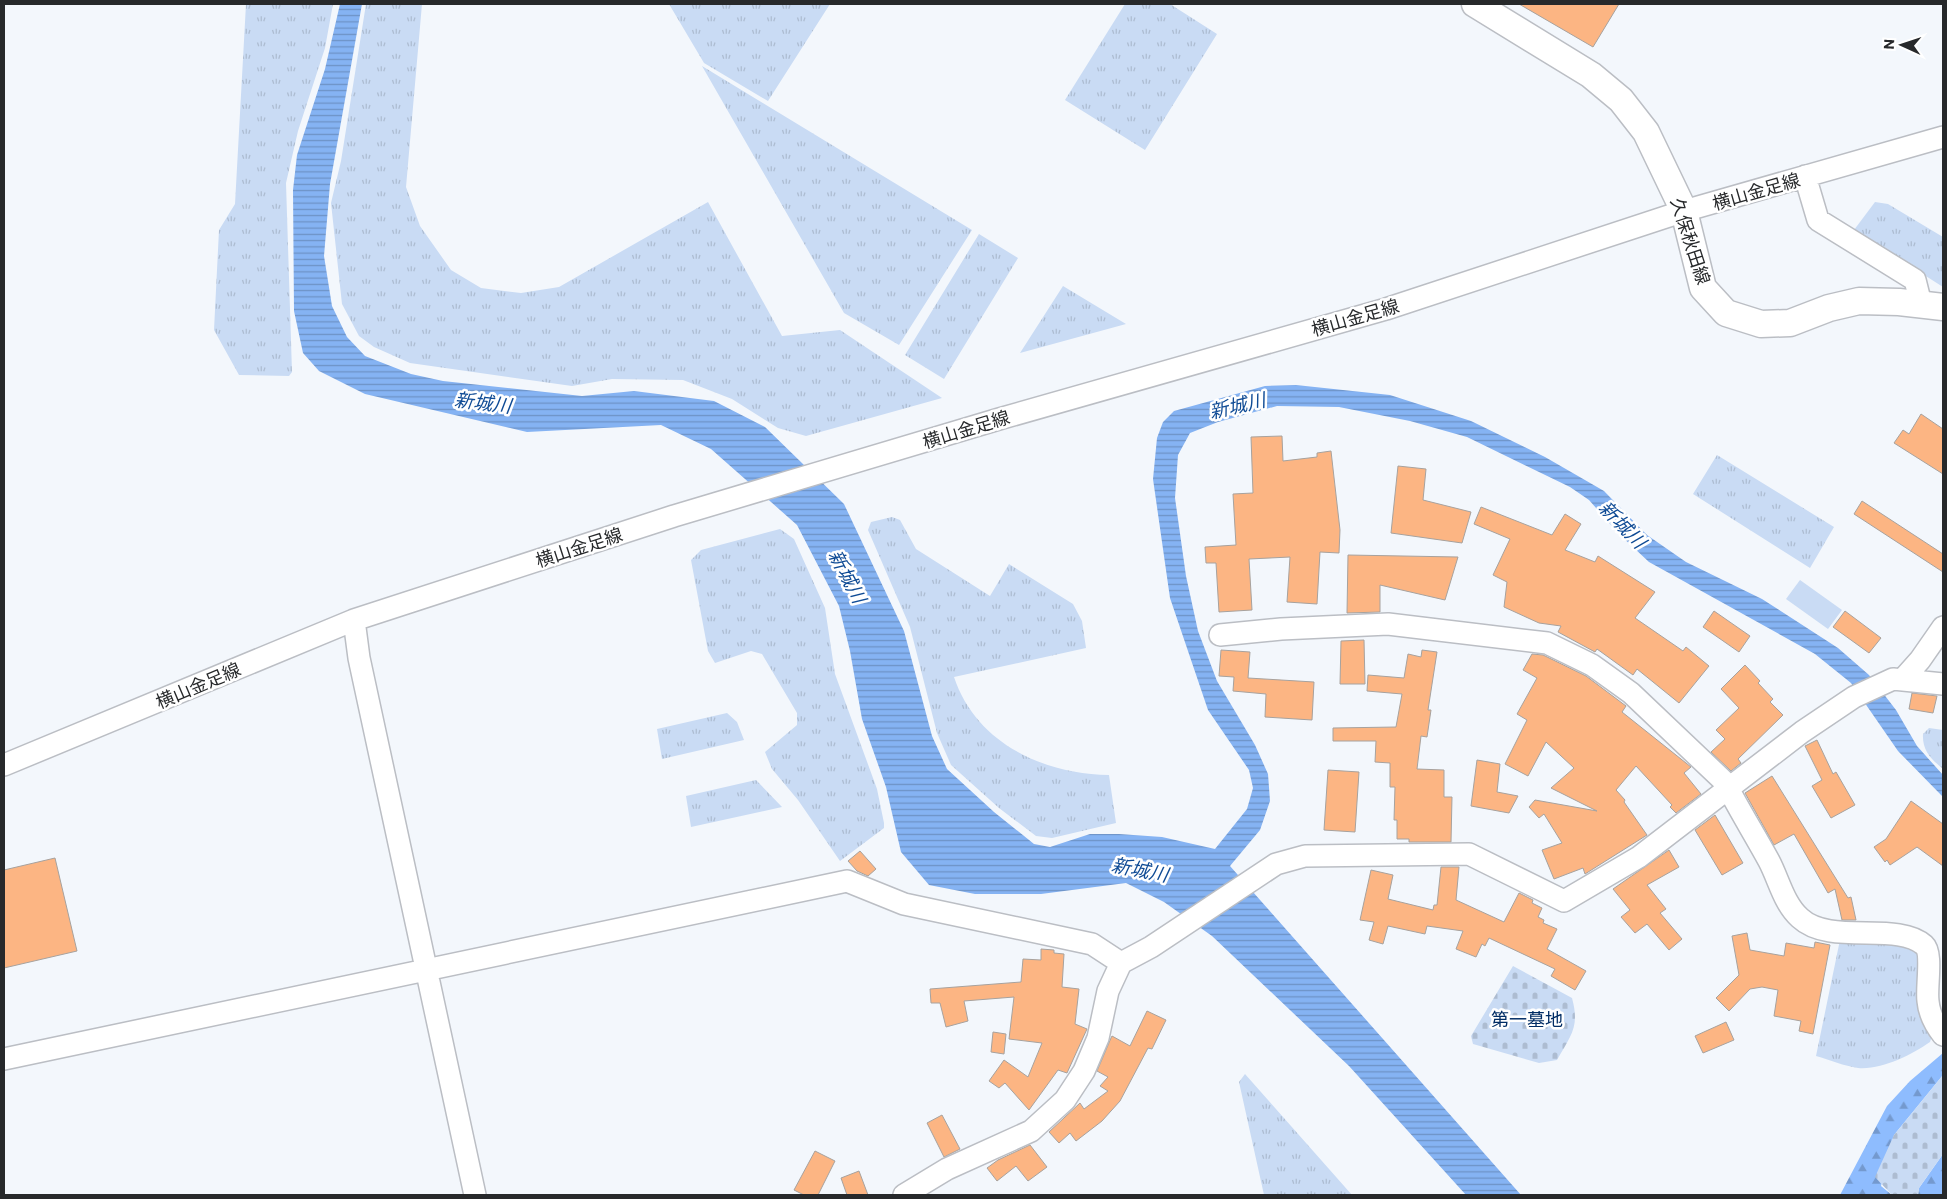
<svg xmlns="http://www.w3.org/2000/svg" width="1947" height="1199" viewBox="0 0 1947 1199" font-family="Commissioner,'Noto Sans JP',sans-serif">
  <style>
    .grass { fill: url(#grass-tufts) }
    .forest { fill: url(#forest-firs) }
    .cemetery { fill: url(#cemetery-stones) }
    .park { fill: #c9dbf4 }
    .water { fill: url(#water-rules) }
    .building { fill: #fcb583; stroke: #a7a29e }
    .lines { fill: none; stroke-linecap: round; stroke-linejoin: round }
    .minor-casing { stroke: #bbbec4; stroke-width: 24 }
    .major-casing { stroke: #bbbec4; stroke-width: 29 }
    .minor { stroke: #fff; stroke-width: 21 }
    .major { stroke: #fff; stroke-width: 26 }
    .labels { text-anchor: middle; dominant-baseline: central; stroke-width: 5; stroke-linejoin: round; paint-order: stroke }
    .street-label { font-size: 18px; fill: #27292b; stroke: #fff }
    .park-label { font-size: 18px; fill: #002c64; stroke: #fff }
    .water-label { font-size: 19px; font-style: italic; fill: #0f4b95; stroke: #fff }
  </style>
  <defs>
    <pattern id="grass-tufts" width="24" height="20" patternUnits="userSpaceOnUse" patternTransform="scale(1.25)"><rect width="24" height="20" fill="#c9dbf4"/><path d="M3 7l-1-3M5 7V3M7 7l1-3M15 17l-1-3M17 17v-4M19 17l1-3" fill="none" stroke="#adbcd1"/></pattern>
    <pattern id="forest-firs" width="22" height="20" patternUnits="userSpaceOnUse" patternTransform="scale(1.25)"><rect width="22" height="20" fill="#8ebcfe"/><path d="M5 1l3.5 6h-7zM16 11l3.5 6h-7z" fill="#7499ce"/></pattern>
    <pattern id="cemetery-stones" width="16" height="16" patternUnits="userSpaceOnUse" patternTransform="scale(1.25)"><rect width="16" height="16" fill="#c9dbf4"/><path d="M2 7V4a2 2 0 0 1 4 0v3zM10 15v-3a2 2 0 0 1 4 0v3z" fill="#adbcd1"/></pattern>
    <pattern id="water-rules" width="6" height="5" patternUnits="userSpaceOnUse" patternTransform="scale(1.25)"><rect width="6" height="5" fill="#85b3f3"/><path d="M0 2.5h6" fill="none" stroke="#6d92c5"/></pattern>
  </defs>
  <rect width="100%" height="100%" fill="#f3f7fc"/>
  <path class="grass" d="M246,4H333L325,48L298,131L286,183L292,372L289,376L239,375L214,330L219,230L235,204Z
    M366,4H422L406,187L420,226L451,270L481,288L521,293L559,287L708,202L782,336L840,330L942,398L806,436L778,428L732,399L683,380L612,379L572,386L410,363L374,347L359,336L342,304L331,203L341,161Z
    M669,4H830L768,101L704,63Z
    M1125,4H1170L1217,34L1145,150L1065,100Z
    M702,66L972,230L899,345L844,313Z
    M1875,202L1888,204L1943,237V287L1854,230Z
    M979,234L1018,258L944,379L905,355Z
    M1063,286L1126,324L1020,353Z
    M1717,455L1834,527L1810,568L1693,494Z
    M892,517L900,520L916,549L990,596L1009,564L1073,604L1082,621L1086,648L954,677C976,743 1043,774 1109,775L1116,823L1052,838L1036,836L999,808L951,765L937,733L910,627L868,530L871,522Z
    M780,529L794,539L825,608L835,674L877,789L884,823V828L840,861L798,800L772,769L765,752L797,725V713L762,654L751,651L715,663L708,651L691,560L701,550Z
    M727,713L737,722L744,740L662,759L657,729Z
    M1929,728L1943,730V769C1931,759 1922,750 1923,734Z
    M756,780L782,807L691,827L686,796Z
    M1841,935L1924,949L1933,1033L1930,1042C1911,1055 1882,1070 1858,1068C1844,1066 1830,1060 1816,1056Z
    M1245,1074L1352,1195H1264L1239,1082Z"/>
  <path class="forest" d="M1943,1053V1075L1894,1135L1881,1186L1892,1195H1840L1887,1106L1910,1081Z
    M1943,1154V1195H1918L1919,1188Z"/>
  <path class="cemetery" d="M1513,966L1572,998C1580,1027 1571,1035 1557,1060L1539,1063L1473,1044L1471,1036Z
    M1943,1075V1154L1919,1188L1918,1195H1892L1875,1177L1894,1135Z"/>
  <path class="park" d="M1800,580L1842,610L1828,629L1786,599Z"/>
  <path class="water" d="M340,4H362L330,184L324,256L332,306L347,337L365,356L411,374L443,381L582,396L634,391L714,401L765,427L844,504L904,631L932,736L947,769L994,812L1034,844L1050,847L1090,834H1119L1162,837L1215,849L1247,809L1253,788L1249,770L1208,710L1170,598L1153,479L1157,438L1163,422L1174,411L1265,386L1296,385L1390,395L1471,421L1545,457L1604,491L1647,535L1686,562L1762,599L1838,648L1869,675L1896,710L1917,746L1943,775V797L1898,751L1851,683L1815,654L1649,562L1619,534L1589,500L1570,487L1467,437L1410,421L1339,407L1277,406L1218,422L1190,433L1178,455L1175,498L1186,576L1198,631L1217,681L1255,745L1268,774L1270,801L1260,830L1230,866L1521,1195H1466L1349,1066L1212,936L1164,902L1126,883L1041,894H975L929,885L901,852L886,787L862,719L850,651L839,606L797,525L711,449L661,425L527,432L365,394L319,371L303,353L294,311L293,190L297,155L325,69Z"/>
  <path class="building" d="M1519,4H1619L1593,47Z
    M1921,414L1943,429V474L1894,443L1903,430L1909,434Z
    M1282,436L1283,461L1317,457V453L1331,451L1340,530L1339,553L1320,552L1317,604L1287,602L1290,557L1249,559L1252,610L1219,612L1216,563H1206L1205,547L1236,545L1233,494L1253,493L1251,437Z
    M1398,466L1426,469L1423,500L1471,512L1462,543L1391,533Z
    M1862,501L1943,554V572L1854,514Z
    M1481,507L1552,535L1565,514L1581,524L1565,550L1595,562L1598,556L1655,592L1635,618L1683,651L1686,647L1709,666L1679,703L1637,669L1633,675L1597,649L1595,652L1558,632L1561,626L1539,623L1504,607L1507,582L1493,575L1510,539L1474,524Z
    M1348,555L1458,557L1445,600L1380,585V612L1347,613Z
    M1714,611L1750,636L1739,652L1703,627Z
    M1845,611L1881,638L1869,653L1833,627Z
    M1364,640L1365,684H1340L1341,641Z
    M1221,650L1250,652L1248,678L1314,682L1312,720L1265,717L1266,694L1233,691L1234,677L1219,676Z
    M1422,650L1437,652L1428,710H1431L1427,737L1421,736L1417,769L1444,770V797H1452L1451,842H1409V839H1397V820H1394L1395,787H1390V763L1375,762L1376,741H1333V728L1396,727L1402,694L1367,691L1368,675L1404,678L1408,654L1421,657Z
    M1532,654L1543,655L1586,676L1626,706L1622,712L1691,767L1684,773L1701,794L1676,813L1670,807L1672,805L1636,766L1616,790L1625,800L1624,802L1647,835L1585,874L1583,868L1554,879L1542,850L1562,843L1544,814L1539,818L1529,807L1535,800L1597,811L1551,788L1574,768L1546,742L1528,776L1505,764L1527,720L1517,714L1537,678L1523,670Z
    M1745,665L1760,681L1758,683L1773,699L1770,702L1783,715L1738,759L1741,763L1731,771L1711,752L1725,739L1716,730L1739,708L1721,689Z
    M1912,693L1937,696L1933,713L1909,709Z
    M1817,740L1833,774L1836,772L1855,805L1831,818L1812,786L1822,780L1805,746Z
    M1477,760L1500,764L1497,792L1518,796L1509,813L1471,806Z
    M1328,770L1359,772L1355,832L1324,830Z
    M1772,776L1848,898L1851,897L1856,920H1842L1835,889L1828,893L1794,834L1774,845L1745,793Z
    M1911,801L1943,824V866L1917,847L1890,865L1887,860L1885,862L1874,847L1886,839Z
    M1715,815L1743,863L1722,875L1695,830Z
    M1669,850L1679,867L1647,885L1666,909L1660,913L1682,939L1669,950L1647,924L1635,933L1621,917L1630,910L1613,889Z
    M860,851L876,869L868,876L857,871L848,861Z
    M55,858L77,951L4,968V870Z
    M1441,867H1459L1456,900L1504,922L1519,893L1533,900L1532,903L1542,908L1538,917L1544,920L1543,923L1557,929L1547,949L1586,971L1575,990L1551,976L1555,969L1489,938L1485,946L1482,944L1476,957L1456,949L1463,931L1427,926L1425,934L1388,926L1383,944L1369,940L1374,922L1360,920L1371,870L1393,875L1388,899L1433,910L1434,905H1437Z
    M1747,933L1750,950L1784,956L1786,943L1814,948L1815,942L1830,945L1813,1034L1799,1031L1801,1021L1774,1016L1778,990L1762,987L1750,989L1729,1011L1716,998L1739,975L1732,936Z
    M1041,949L1054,950V953L1064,954L1062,987L1079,989L1075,1024L1087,1029L1067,1073L1058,1070L1029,1110L1005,1083L999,1088L989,1081L1004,1060L1028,1077L1042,1043L1009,1039L1014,997L964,1001L968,1021L946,1027L940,1003H931L930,989L1021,982L1023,959L1041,960Z
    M1147,1011L1166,1020L1152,1049L1148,1048L1120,1101L1102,1121L1076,1141L1070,1133L1059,1143L1049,1132L1080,1103L1084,1109L1108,1091L1100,1086L1108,1077L1097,1071L1111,1038L1112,1036L1130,1046Z
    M1726,1022L1734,1040L1703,1053L1695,1036Z
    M993,1032L1006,1034L1004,1054L991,1052Z
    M942,1115L960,1149L944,1157L927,1123Z
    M1030,1145L1047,1167L1028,1181L1016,1166L997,1181L987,1168L998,1160Z
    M815,1151L835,1161L818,1195H804L794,1190Z
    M859,1171L868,1195H847L841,1178Z"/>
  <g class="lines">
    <defs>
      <path id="minor" d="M1805,176L1818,220L1915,280L1921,304
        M354,620L359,658L475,1195
        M1220,635L1281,629L1388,624L1547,643L1592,665L1631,693L1730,787
        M1903,679L1920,660L1943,627
        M4,765L354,620L674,516L999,419L1386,309L1684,211L1943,137
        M1728,788C1741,813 1756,837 1769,861C1779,880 1784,904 1800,918C1830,946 1897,921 1924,945C1933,953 1926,988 1928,1001C1929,1013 1936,1026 1943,1035
        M4,1059L847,881L904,904L1092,944L1121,963
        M904,1195L947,1169L1031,1131L1065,1100L1084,1071L1098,1038L1108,991L1121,963L1151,947L1276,864L1305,856L1469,854L1564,901L1639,857L1802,732L1854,697L1893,679L1943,684"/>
      <path id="major" d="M1475,4L1591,75L1621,100L1646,132L1684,211L1703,288L1726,313L1761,324L1790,323L1829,308L1859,301L1899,302L1943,307"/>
    </defs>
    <use href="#minor" class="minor-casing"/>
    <use href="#major" class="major-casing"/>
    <use href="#minor" class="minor"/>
    <use href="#major" class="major"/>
  </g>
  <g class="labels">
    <g class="street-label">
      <text transform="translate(1756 191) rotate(-16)">横山金足線</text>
      <text transform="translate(1691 241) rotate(72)">久保秋田線</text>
      <text transform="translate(1355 317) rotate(-16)">横山金足線</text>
      <text transform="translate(966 429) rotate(-17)">横山金足線</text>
      <text transform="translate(579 547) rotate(-18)">横山金足線</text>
      <text transform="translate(198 685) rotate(-23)">横山金足線</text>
    </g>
    <g class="park-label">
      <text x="1527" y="1019">第一墓地</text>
    </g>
    <g class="water-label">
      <text transform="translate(483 402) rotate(7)">新城川</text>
      <text transform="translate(1237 405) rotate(-13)">新城川</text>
      <text transform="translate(1623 524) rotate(46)">新城川</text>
      <text transform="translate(848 576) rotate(62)">新城川</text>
      <text transform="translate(1140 869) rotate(11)">新城川</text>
    </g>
  </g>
  <rect width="1947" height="1199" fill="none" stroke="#27292b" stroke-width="10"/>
  <g transform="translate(1902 45) rotate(273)" stroke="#ffffff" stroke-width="4" paint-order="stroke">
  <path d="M0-4L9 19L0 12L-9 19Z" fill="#27292b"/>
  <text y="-8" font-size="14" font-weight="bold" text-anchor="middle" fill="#27292b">N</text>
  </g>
</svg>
